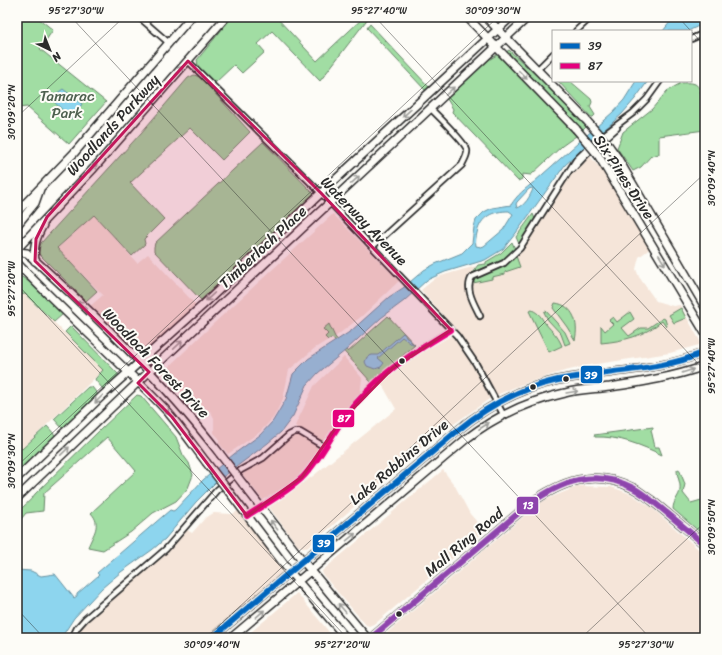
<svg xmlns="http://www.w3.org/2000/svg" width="722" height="655" viewBox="0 0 722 655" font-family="Sriracha,sans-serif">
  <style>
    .built { fill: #f5e5d9 }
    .green { fill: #a1dda3; stroke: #668467 }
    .water { fill: #8dd5ee; stroke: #6691a0; fill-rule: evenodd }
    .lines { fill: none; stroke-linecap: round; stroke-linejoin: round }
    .street-casing { stroke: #2b2b2b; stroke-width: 8 }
    .secondary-casing { stroke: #2b2b2b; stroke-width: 10 }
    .primary-casing { stroke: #2b2b2b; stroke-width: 10 }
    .street { stroke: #fdfcf7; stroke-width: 4.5 }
    .secondary { stroke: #fdfcf7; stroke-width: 7 }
    .primary { stroke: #fdfcf7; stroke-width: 7 }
    .secondary-bridge-casing { stroke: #2b2b2b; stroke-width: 10; stroke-linecap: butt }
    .secondary-bridge { stroke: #fdfcf7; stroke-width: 7 }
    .bus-1-casing { stroke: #fdfcf7; stroke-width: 9 }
    .bus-2-casing { stroke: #fdfcf7; stroke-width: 9 }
    .bus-3-casing { stroke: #fdfcf7; stroke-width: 9 }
    .bus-1 { stroke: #0065bd; stroke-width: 6 }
    .bus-2 { stroke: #e5007d; stroke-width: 6 }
    .bus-3 { stroke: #8e44ad; stroke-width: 6 }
    .oneway { stroke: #9e9e9b }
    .marked { fill: #c2185b; fill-opacity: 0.2; stroke: #c2185b; stroke-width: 3; stroke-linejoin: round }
    .ticks { fill: none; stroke: #2b2b2b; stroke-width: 1; stroke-opacity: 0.45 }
    .bus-dot { fill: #2b2b2b; stroke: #fdfcf7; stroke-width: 1.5 }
    .labels { text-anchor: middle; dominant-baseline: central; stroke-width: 4; stroke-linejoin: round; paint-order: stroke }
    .park-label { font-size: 15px; fill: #4e604f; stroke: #fdfcf7 }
    .street-label { font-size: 15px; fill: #2b2b2b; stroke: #fdfcf7 }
    .line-badge { stroke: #fdfcf7; stroke-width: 1.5 }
    .badge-label { font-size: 11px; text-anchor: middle; font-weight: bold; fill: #fff }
    .neatline { fill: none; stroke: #2b2b2b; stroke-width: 1.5 }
    .ticks-label { font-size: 10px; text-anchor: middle; fill: #2b2b2b }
  </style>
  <rect width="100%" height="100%" fill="#fdfcf7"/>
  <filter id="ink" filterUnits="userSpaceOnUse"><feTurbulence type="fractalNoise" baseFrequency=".025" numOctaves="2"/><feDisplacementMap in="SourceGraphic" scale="8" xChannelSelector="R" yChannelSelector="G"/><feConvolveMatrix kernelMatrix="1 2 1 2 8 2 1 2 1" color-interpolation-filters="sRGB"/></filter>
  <g filter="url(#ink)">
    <path class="built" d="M589,155L606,175L651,248L639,257L636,269L639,277L656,301L673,306L680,305L700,341L699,345L670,353L590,365L561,372L520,385L492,397L426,444L307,548L298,546L268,506L313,476L396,409L380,381L410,359L458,332L421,290L437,277L476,266L471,274L475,278L508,263L575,167Z
      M333,214L399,281L362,316L335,337L329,324L323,329L328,334L325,337L328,340L315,348L289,370L283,399L273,418L260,432L228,454L219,443V438L214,433V418L211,412L205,408H195L165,376L163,372L206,331L212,325Z
      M94,215L137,263L148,254L196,305L142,355H137L89,307L103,295L57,249Z
      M25,294L103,370L22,449L17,444V295Z
      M344,357L362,378L360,396L345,411L322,442L295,426L314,386Z
      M296,434L301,435L315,443L319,449L317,453L307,468L294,481L263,500L242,474L261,462L291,436Z
      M443,470L455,486L470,514L485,531L376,623L369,626L366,625L323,575L322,571Z
      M579,486L611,487L631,494L652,508L705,555V638H381L536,506L547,499Z
      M238,511L279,564L283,571L206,638H74L80,628L89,619L156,561L187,530L192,533L206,517L214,513L232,514Z
      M297,593L334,638H244Z"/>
    <path class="green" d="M17,17H37L53,30L40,49L106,102L69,144L27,107L17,108Z
      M232,17H276L317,61L364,17H369L320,81L272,31L258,44L265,52L242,73L234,65L215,83L198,66L197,60Z
      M370,24L429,87L426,91L367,28Z
      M509,50L553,91L587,126L582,131L506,52Z
      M497,55L503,59L576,136L562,146L531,175L522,174V179L518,181L452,112L453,109L447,99L490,59Z
      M194,75L200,77L250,132L222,160L190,128L130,183L164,219L144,239L145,244L132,256L94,215L57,248L97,291L86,301L38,253L41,243L141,133L188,78Z
      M558,81H570L591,99L592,102L590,107L595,115L593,117H591Z
      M681,83C685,83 691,82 695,84C704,88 705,121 705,130L659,136V154L651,156L641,167L633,171L617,148L623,132L652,109L667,91Z
      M263,142L314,194L201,300L154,251V247L155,243Z
      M533,214L535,219L519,244L516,237Z
      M512,242L515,249L503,260L472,273L478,265L486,264V262L501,253Z
      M516,256L520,267L505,272V274L492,277V279L473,283L475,279L502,267Z
      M17,274L28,281L63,314L54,322L25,294L17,295Z
      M555,303C574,305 579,324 575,340L567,327L553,308Z
      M681,308L686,318L674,323L669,315Z
      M532,310C540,314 540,316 545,323C553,333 557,334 562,346L549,352L529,311Z
      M546,311L565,332L570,343L565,345L561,334L548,320L544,312Z
      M630,312L634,319L622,328L629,336L641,328H648L663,318L665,319L667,326L666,327L662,321C644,336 624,341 601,343V326L605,331L613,324L609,320L613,317L617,322Z
      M388,316L415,345L371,382L332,338L328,340L325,337L328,334L323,329L329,324L335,337L348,352Z
      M71,326L120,376L107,389H103L96,381L95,379L103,370L65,332Z
      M88,387H92L99,396L63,429L54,419Z
      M137,395L141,396L176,437L183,455L189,463L193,475L188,488L176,501L153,513L131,532L103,550L88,547C93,534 102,525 91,513L136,471L107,437L44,493L43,511L26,513L17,524V513C23,506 30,502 35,494L101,429Z
      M47,426L56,436L17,473V445L22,449Z
      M653,427V429L651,430L655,447H659L662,455C641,445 619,436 595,437L594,435Z
      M679,469L685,484L683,493L691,503L705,499V534L701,533L673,509C673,501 679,497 680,490C681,483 677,477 677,470Z"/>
    <path class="water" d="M674,17H705V23L688,31H663Z
      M636,81H648L635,99L622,114L565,165L516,233L503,249L485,260L445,272L427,280L404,301L381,318L346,350L318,373L307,385L293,416L281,432L268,443L216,482L196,502L165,539L152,550L121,572L102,588L74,618L61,638H17V570L31,571L41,576L55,574L74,598L77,596V594L99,575L97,573L170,510L173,511L175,510L203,480L234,454L260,435L273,421L286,399L293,374L308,359L351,331L389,297L403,288L424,270L435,264L462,253L472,243L474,227L476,220L484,212L492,208L511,205C517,195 525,189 534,182L613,112L624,100ZM532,188L533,189C530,196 525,206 517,208L516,204L517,202L529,189ZM509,211L513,214L503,230L484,246L481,247L476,246C475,241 476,237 477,233C481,216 493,211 509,211Z
      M63,89L82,104L72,119L50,98Z
      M403,333L414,345H413L402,337L378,358L384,363L381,367L375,369L367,366L365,362L367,357L372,355H378Z"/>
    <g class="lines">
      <defs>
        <path id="street" d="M139,17L169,43
          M576,31L591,17
          M691,39L705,33
          M188,61L321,193L457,336L476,364L503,414
          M538,69L553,54
          M573,169L586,155L617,128
          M373,246L462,165C464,160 468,155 467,150C465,142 438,116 431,109
          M480,316C475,305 464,289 472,277L504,263L520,248L576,160L597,140L633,113L647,99L660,81
          M247,516C265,504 286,493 302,478C324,456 335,425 357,402C368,390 380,378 393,368C411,354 431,342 451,330
          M72,638L77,628L85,619L166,549L217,490L241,470L263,458L289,435L295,432H300L325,447"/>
        <path id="secondary" d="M467,17L576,129
          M486,17L586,120
          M609,146L617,157L705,307
          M598,155L705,333
          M17,252L27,253C95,315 164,381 220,454
          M17,263C65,313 117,359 165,409C180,426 193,445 206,462
          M17,478L103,395L202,306L321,193L511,17
          M243,484L303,561L367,638
          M230,493L290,572L346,638
          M17,498L134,386L528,17
          M212,638L457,431C486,407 521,388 558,380C607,370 659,372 705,352
          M231,638L466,439C496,416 528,401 565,393C579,389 595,389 610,387C642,382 674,377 705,366
          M371,638L528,505C561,481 595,468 633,488C639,491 645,496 651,500C669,514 687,530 705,545"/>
        <path id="primary" d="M17,212L75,152L191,17
          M17,225L35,203L40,189
          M17,249L94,168L226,17
          M35,261C33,247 36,237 43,225
          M17,269L25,271"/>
      </defs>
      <use href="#street" class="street-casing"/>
      <use href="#secondary" class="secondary-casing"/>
      <use href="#primary" class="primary-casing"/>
      <use href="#street" class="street"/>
      <use href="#secondary" class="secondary"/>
      <use href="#primary" class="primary"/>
      <defs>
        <path id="secondary-bridge" d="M586,120L609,146
          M576,129L598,155
          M220,454L243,484
          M206,462L230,493"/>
      </defs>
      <use href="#secondary-bridge" class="secondary-bridge-casing"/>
      <use href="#secondary-bridge" class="secondary-bridge"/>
      <defs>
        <path id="bus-1" d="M212,638L457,431C486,407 521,388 558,380C607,370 659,372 705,352"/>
        <path id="bus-2" d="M247,516C265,504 286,493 302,478C324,456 335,425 357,402C368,390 380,378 393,368C411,354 431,342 451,330"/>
        <path id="bus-3" d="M371,638L528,505C561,481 595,468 633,488C639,491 645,496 651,500C669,514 687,530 705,545"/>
      </defs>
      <use href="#bus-1" class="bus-1-casing"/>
      <use href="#bus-2" class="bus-2-casing"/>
      <use href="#bus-3" class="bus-3-casing"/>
      <use href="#bus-1" class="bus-1"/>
      <use href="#bus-2" class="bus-2"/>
      <use href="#bus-3" class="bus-3"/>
    </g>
    <defs><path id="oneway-shaft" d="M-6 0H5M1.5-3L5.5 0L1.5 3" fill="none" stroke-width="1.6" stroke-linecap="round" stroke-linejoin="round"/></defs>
    <g class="oneway">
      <use href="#oneway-shaft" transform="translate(179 71) rotate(-49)"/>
      <use href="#oneway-shaft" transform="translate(523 75) rotate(46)"/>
      <use href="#oneway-shaft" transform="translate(450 91) rotate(-44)"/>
      <use href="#oneway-shaft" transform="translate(407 113) rotate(137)"/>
      <use href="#oneway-shaft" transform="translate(93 168) rotate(-47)"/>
      <use href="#oneway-shaft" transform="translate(355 180) rotate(-43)"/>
      <use href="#oneway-shaft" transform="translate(662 260) rotate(58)"/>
      <use href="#oneway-shaft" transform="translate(210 297) rotate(137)"/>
      <use href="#oneway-shaft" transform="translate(82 305) rotate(-136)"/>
      <use href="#oneway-shaft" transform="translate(178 345) rotate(-43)"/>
      <use href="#oneway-shaft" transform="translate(688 371) rotate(-18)"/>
      <use href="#oneway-shaft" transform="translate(572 392) rotate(-9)"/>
      <use href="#oneway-shaft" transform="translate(99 399) rotate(135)"/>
      <use href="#oneway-shaft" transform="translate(165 410) rotate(47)"/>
      <use href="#oneway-shaft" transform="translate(484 426) rotate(-33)"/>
      <use href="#oneway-shaft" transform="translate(65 451) rotate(-44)"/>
      <use href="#oneway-shaft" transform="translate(274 525) rotate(-127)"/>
      <use href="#oneway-shaft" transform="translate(351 537) rotate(-40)"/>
      <use href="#oneway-shaft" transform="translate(342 608) rotate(-130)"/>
      <use href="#oneway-shaft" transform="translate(260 614) rotate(-41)"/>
    </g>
  </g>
  <path class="marked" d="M188,61L321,193L451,330L393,368L339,423L302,477L247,516L172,417L138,383L149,372L35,261L36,239L47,217Z"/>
  <path class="ticks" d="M71,17L650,638M375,17L705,371M678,17L691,31M691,31L705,46M17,117L124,17M17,284L347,638M17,466L498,17M17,609L44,638M206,638L705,173M581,638L705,522"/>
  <g class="bus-dot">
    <circle cx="402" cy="361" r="3.5"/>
    <circle cx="566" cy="379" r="3.5"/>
    <circle cx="533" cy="387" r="3.5"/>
    <circle cx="399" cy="614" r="3.5"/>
  </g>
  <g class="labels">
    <g class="park-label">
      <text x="67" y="96">Tamarac<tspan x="67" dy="17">Park</tspan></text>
    </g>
    <g class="street-label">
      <text transform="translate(113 125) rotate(-48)">Woodlands Parkway</text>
      <text transform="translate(624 177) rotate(57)">Six Pines Drive</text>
      <text transform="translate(364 221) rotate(46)">Waterway Avenue</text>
      <text transform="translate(263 247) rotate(-43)">Timberloch Place</text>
      <text transform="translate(156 363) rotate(46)">Woodloch Forest Drive</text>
      <text transform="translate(399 462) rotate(-40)">Lake Robbins Drive</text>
      <text transform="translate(464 542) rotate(-40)">Mall Ring Road</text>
    </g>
  </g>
  <g class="line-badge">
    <rect x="580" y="365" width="23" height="19" rx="4" fill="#0065bd"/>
    <rect x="332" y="409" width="23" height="19" rx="4" fill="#e5007d"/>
    <rect x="516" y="496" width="23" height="19" rx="4" fill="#8e44ad"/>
    <rect x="312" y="534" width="23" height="19" rx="4" fill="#0065bd"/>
  </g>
  <g class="badge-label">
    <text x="591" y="379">39</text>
    <text x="344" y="422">87</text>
    <text x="528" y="509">13</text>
    <text x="324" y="547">39</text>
  </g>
  <rect width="722" height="655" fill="none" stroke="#fdfcf7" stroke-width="44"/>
  <rect x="552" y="30" width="140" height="52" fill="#fdfcf7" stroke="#a9a8a5"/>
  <rect x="560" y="43" width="20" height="6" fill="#0065bd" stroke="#a9a8a5"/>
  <text x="588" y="50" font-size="12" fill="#2b2b2b">39</text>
  <rect x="560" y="63" width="20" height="6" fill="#e5007d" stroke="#a9a8a5"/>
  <text x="588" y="70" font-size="12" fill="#2b2b2b">87</text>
  <g transform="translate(50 50) rotate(137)" stroke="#fdfcf7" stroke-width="3" paint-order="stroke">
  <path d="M0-3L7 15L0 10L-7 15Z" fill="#2b2b2b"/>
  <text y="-6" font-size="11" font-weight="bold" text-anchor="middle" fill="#2b2b2b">N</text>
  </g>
  <rect x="22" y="22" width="678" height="611" class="neatline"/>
  <g class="ticks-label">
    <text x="76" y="14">95°27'30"W</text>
    <text x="379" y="14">95°27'40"W</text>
    <text x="493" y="14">30°09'30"N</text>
    <text transform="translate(11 112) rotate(-90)" y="4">30°09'20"N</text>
    <text transform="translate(711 178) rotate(-90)" y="4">30°09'40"N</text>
    <text transform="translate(11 289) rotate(-90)" y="4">95°27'20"W</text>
    <text transform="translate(711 366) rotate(-90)" y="4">95°27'40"W</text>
    <text transform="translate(11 461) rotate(-90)" y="4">30°09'30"N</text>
    <text transform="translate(711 527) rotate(-90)" y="4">30°09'50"N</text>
    <text x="212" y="648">30°09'40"N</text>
    <text x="342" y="648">95°27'20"W</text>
    <text x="646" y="648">95°27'30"W</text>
  </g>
</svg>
